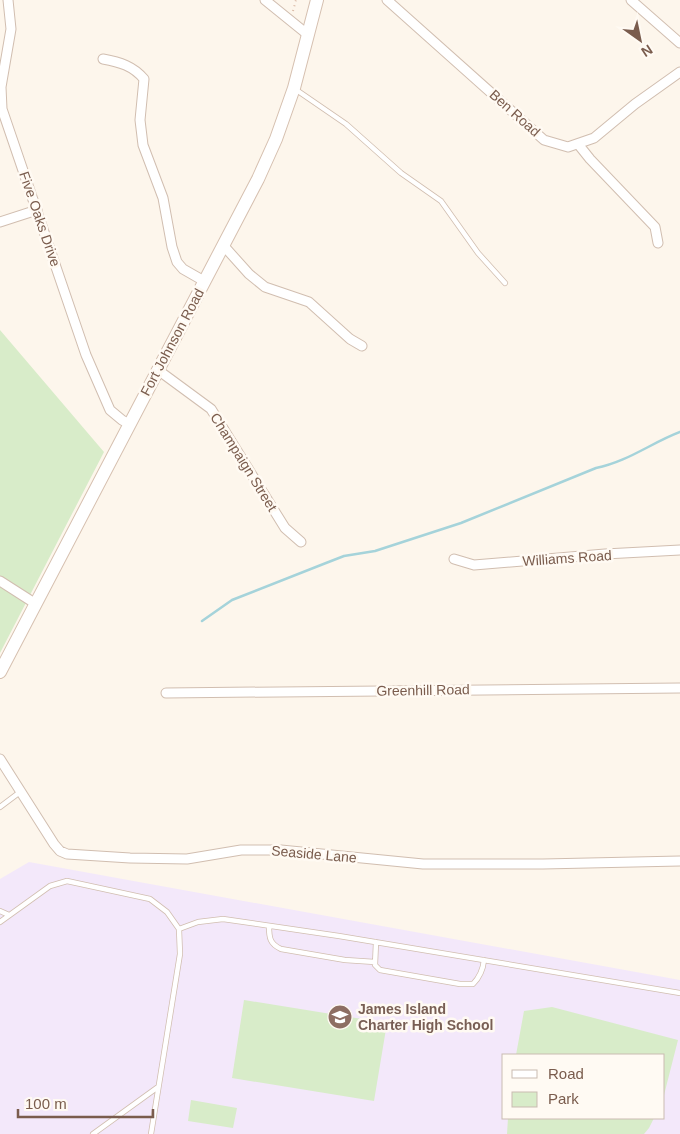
<svg xmlns="http://www.w3.org/2000/svg" width="680" height="1134" viewBox="0 0 680 1134" font-family="Helvetica,sans-serif">
  <style>
    .education { fill: #f3e8fa; fill-rule: evenodd }
    .green { fill: #d8ecc9 }
    .lines { fill: none; stroke-linecap: round; stroke-linejoin: round }
    .stream { stroke: #a5d3da; stroke-width: 2.5 }
    .lane-casing { stroke: #d1beb0; stroke-width: 6 }
    .street-casing { stroke: #d1beb0; stroke-width: 11 }
    .secondary-casing { stroke: #d6c0b0; stroke-width: 14 }
    .path { stroke: #d9b8a5; stroke-width: 2; stroke-dasharray: 1 4; stroke-linecap: butt }
    .lane { stroke: #fff; stroke-width: 4.5 }
    .street { stroke: #fff; stroke-width: 9 }
    .secondary { stroke: #fff; stroke-width: 12 }
    .labels { text-anchor: middle; dominant-baseline: central; stroke-width: 5; stroke-linejoin: round; paint-order: stroke }
    .street-label { font-size: 14px; fill: #7a5c4d; stroke: #fffaf3 }
    .education-label { font-size: 14px; font-weight: bold; fill: #785e54; stroke: #fffaf3; text-anchor: start }
  </style>
  <rect width="100%" height="100%" fill="#fdf6ec"/>
  <path class="education" d="M29,862L680,980V1134H0V879ZM504,1055H664V1118H504Z"/>
  <path class="green" d="M0,330L104,452L0,653Z
    M244,1000L387,1023L374,1101L232,1078Z
    M552,1007L678,1040L664,1095V1055H516L524,1011Z
    M191,1100L237,1108L233,1128L188,1121Z
    M508,1118H654L649,1128L644,1134H507Z"/>
  <g class="lines">
    <path class="stream" d="M202,621L232,600L326,563L344,556L375,551L461,523L596,468C627,462 651,443 680,432"/>
    <defs>
      <path id="lane" d="M295,89L346,124L401,173L441,201L478,253L505,283
        M0,807L20,792
        M0,911L9,915
        M0,922L50,886L67,881L150,899L167,912L179,929L180,954L151,1134
        M269,926C269,938 270,944 281,949L345,960L375,962
        M179,929L198,922L223,919L339,936L680,993
        M376,942L375,965L380,970L460,984H473C480,977 483,970 484,960
        M93,1134L158,1087"/>
      <path id="street" d="M8,0L11,29L1,87L2,109L86,355L110,410L122,420L129,424
        M265,0L307,34
        M387,0L544,140L568,147L594,138L635,104L680,72
        M631,0L680,43
        M103,59C120,62 133,66 144,79L140,120L143,145L163,198L172,247L177,262L183,269L204,281
        M578,144L590,159L655,227L658,243
        M0,222L37,210
        M223,245L249,274L265,287L309,302L350,339L362,346
        M158,370L211,409L285,528L301,542
        M454,559L474,565L605,554L680,550
        M0,581L36,604
        M166,693L680,688
        M0,759L54,844L60,851L67,854L130,858L187,859L241,850H281L423,864H543L680,861"/>
      <path id="secondary" d="M0,672L258,179L276,139L294,88L317,0"/>
    </defs>
    <use href="#lane" class="lane-casing"/>
    <use href="#street" class="street-casing"/>
    <use href="#secondary" class="secondary-casing"/>
    <path class="path" d="M293,11L296,0"/>
    <use href="#lane" class="lane"/>
    <use href="#street" class="street"/>
    <use href="#secondary" class="secondary"/>
  </g>
  <defs>
    <symbol id="school-disc" viewBox="-11 -11 22 22"><circle r="9.5" fill="#8d6e63" stroke="#fffaf3"/><path d="M0-5L7-2L0 1L-7-2ZM-4 1L0 2.5L4 1V4Q0 6-4 4Z" fill="#fff"/></symbol>
  </defs>
  <g fill-rule="evenodd">
    <use href="#school-disc" x="326" y="1003" width="28" height="28"/>
  </g>
  <g class="labels">
    <g class="street-label">
      <text transform="translate(515 113) rotate(42)">Ben Road</text>
      <text transform="translate(40 219) rotate(71)">Five Oaks Drive</text>
      <text transform="translate(172 342) rotate(-62)">Fort Johnson Road</text>
      <text transform="translate(244 462) rotate(58)">Champaign Street</text>
      <text transform="translate(567 558) rotate(-4)">Williams Road</text>
      <text transform="translate(423 690) rotate(-1)">Greenhill Road</text>
      <text transform="translate(314 854) rotate(5)">Seaside Lane</text>
    </g>
    <g class="education-label">
      <text x="358" y="1009">James Island<tspan x="358" dy="16">Charter High School</tspan></text>
    </g>
  </g>
  <rect x="502" y="1054" width="162" height="65" fill="#fffaf3" stroke="#cabbb1"/>
  <rect x="512" y="1070" width="25" height="8" fill="#ffffff" stroke="#cabbb1"/>
  <text x="548" y="1079" font-size="15" fill="#7a5c4d">Road</text>
  <rect x="512" y="1092" width="25" height="15" fill="#d8ecc9" stroke="#cabbb1"/>
  <text x="548" y="1104" font-size="15" fill="#7a5c4d">Park</text>
  <g transform="translate(640 40) rotate(147)" stroke="#fffaf3" stroke-width="4" paint-order="stroke">
  <path d="M0-4L9 19L0 12L-9 19Z" fill="#7a5c4d"/>
  <text y="-8" font-size="14" font-weight="bold" text-anchor="middle" fill="#7a5c4d">N</text>
  </g>
  <path d="M18 1109v8h135v-8" fill="none" stroke="#7a5c4d" stroke-width="2.5"/>
  <text x="25" y="1109" font-size="15" fill="#7a5c4d" stroke="#fffaf3" stroke-width="4" paint-order="stroke">100 m</text>
</svg>
